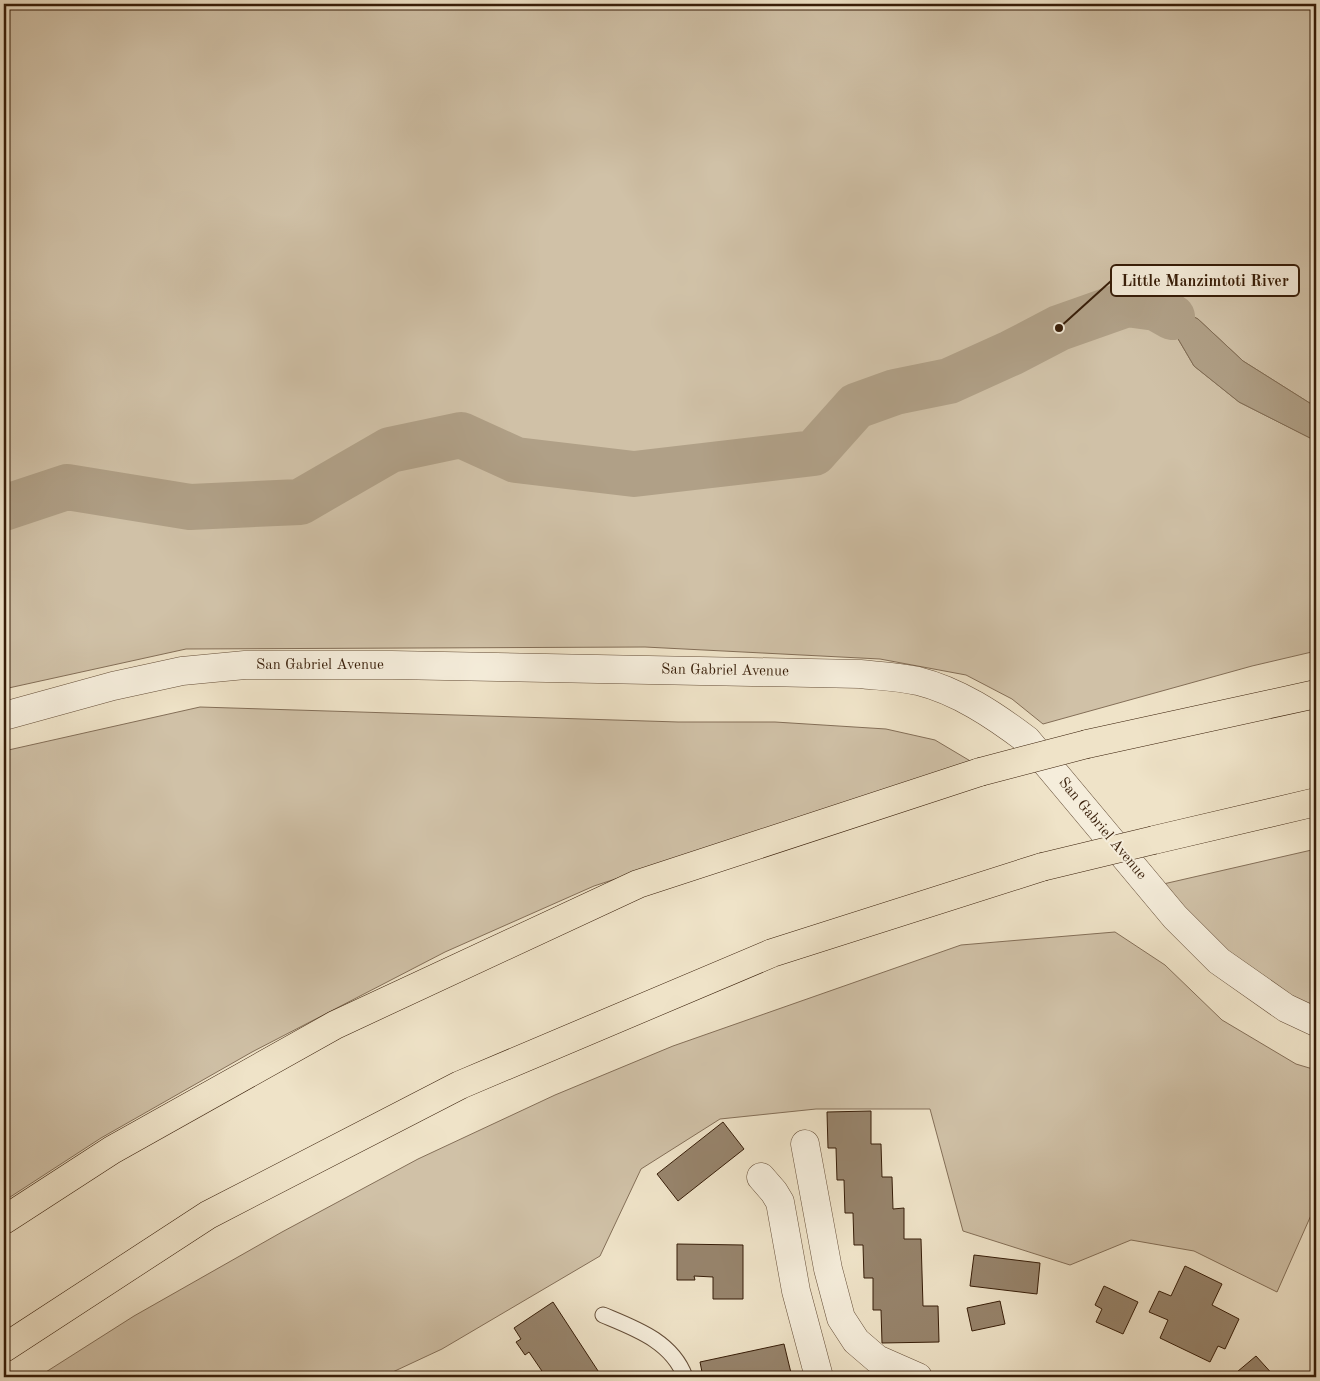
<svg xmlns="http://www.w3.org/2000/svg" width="1320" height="1381" viewBox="0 0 1320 1381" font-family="'Old Standard TT',serif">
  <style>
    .green { fill: #d0c1a7; stroke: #846f58 }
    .water { fill: #b0a087; stroke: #806c54 }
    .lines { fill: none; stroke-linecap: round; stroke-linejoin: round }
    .river { stroke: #b0a087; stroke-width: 46 }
    .building { fill: #97846c; stroke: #371d08 }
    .lane-casing { stroke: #654e38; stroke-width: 17 }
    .street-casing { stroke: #654e38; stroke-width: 29 }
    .highway-casing { stroke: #371d08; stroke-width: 29 }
    .lane { stroke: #f5eddb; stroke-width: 15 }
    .street { stroke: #f5eddb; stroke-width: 28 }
    .highway { stroke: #efe3c8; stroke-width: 28 }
    .highway-bridge-casing { stroke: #371d08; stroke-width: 29; stroke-linecap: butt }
    .highway-bridge { stroke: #efe3c8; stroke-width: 28 }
    .labels { text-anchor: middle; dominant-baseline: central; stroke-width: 4; stroke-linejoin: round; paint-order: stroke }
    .street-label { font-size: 15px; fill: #371d08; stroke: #f5eddb }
    .leader { fill: none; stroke: #371d08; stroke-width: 2 }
    .callout-dot { fill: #371d08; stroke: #f5eddb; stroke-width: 2 }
    .callout { fill: #f5eddb; stroke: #371d08; stroke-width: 2 }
    .callout-label { font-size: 16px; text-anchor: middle; font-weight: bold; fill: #371d08 }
  </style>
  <rect width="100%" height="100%" fill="#efe3c8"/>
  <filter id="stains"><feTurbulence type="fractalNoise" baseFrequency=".004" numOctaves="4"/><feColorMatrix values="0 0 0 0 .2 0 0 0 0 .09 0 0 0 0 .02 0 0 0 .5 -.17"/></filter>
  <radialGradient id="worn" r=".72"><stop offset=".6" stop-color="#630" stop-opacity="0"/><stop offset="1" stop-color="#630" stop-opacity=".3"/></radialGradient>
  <path class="green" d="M4,4H1316V407L1243,361L1198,319L1146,293L1085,298L1177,337L1194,366L1239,402L1316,441V651L1252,666L1043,724L1012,699L966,675L880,659L645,647L186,649L4,689Z
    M200,707L678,722H775L886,729L935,740L972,762L594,886L445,952L252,1052L101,1138L4,1201V751Z
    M1316,849V1009L1264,982L1222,948L1159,885Z
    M1115,932L1165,965L1222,1020L1296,1064L1316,1070V1204L1277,1292L1194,1251L1131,1240L1070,1265L963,1231L930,1109H816L720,1119L641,1169L600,1256L442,1349L382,1377H38L134,1316L282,1232L418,1159L555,1095L673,1046L961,945Z"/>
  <path class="water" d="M1146,293L1198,319L1243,361L1316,407V441L1239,402L1194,366L1177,337L1084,298Z"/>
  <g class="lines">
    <path class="river" d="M4,508L67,487L190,507L300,502L390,450L461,435L516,460L634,474L814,453L856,406L895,392L949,381L1011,353L1059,328L1127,304L1156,308L1172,317"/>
  </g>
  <path class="building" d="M871,1111V1144H881L882,1177H892L893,1209L904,1208V1239H921L923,1306H938L939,1342L882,1343L881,1310H873V1278H864L863,1245H854L853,1213H845L844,1180H837L836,1148H828L827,1112Z
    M723,1122L744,1149L678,1201L657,1174Z
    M677,1244L743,1245V1299H713V1277L694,1276L695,1280H677Z
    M974,1255L1040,1263L1037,1294L970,1286Z
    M1185,1266L1222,1284L1212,1305L1239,1319L1225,1349L1218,1346L1210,1362L1160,1338L1168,1320L1149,1312L1159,1291L1171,1296Z
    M1104,1286L1138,1302L1123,1334L1096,1322L1102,1309L1095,1305Z
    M1000,1301L1005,1324L972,1331L967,1308Z
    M553,1302L602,1377H546L529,1352L525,1355L516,1342L521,1339L514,1328Z
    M784,1344L792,1377H703L700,1362Z
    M1256,1356L1275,1377H1231Z"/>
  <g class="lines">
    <defs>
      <path id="lane" d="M603,1315C634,1328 672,1341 685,1377"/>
      <path id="street" d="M4,716L113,686L182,671L245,665H392L860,674C879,676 899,677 918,681C958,691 994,715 1027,740L1175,917L1219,961L1286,1008L1316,1022
        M805,1144L828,1269L841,1318L856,1341L877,1359L918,1377
        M761,1177L774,1192L780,1202L796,1291L819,1377"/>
      <path id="highway" d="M1087,744L1316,694
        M1154,840L1316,802
        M4,1220L112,1150L335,1025L638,884L980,772
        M4,1348L208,1215L460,1085L772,953L1042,867"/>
    </defs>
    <use href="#lane" class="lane-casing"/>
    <use href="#street" class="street-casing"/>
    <use href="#highway" class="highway-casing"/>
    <use href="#lane" class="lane"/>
    <use href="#street" class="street"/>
    <use href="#highway" class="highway"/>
    <defs>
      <path id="highway-bridge" d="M980,772L1087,744
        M1042,867L1154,840"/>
    </defs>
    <use href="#highway-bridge" class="highway-bridge-casing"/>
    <use href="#highway-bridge" class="highway-bridge"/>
  </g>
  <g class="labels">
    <g class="street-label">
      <text x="320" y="665">San Gabriel Avenue</text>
      <text transform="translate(725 671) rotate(1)">San Gabriel Avenue</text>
      <text transform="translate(1102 829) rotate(50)">San Gabriel Avenue</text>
    </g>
  </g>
  <path class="leader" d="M1059 328L1111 281"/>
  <circle class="callout-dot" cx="1059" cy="328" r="5"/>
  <rect class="callout" x="1111" y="265" width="188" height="31" rx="5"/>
  <g class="callout-label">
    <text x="1205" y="286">Little Manzimtoti River</text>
  </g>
  <rect width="1320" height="1381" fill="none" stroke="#efe3c8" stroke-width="20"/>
  <rect x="5" y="5" width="1310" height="1371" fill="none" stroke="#371d08" stroke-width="2.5"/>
  <rect x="10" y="10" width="1300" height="1361" fill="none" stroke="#371d08"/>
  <rect width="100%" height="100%" filter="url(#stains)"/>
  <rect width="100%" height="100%" fill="url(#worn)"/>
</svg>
